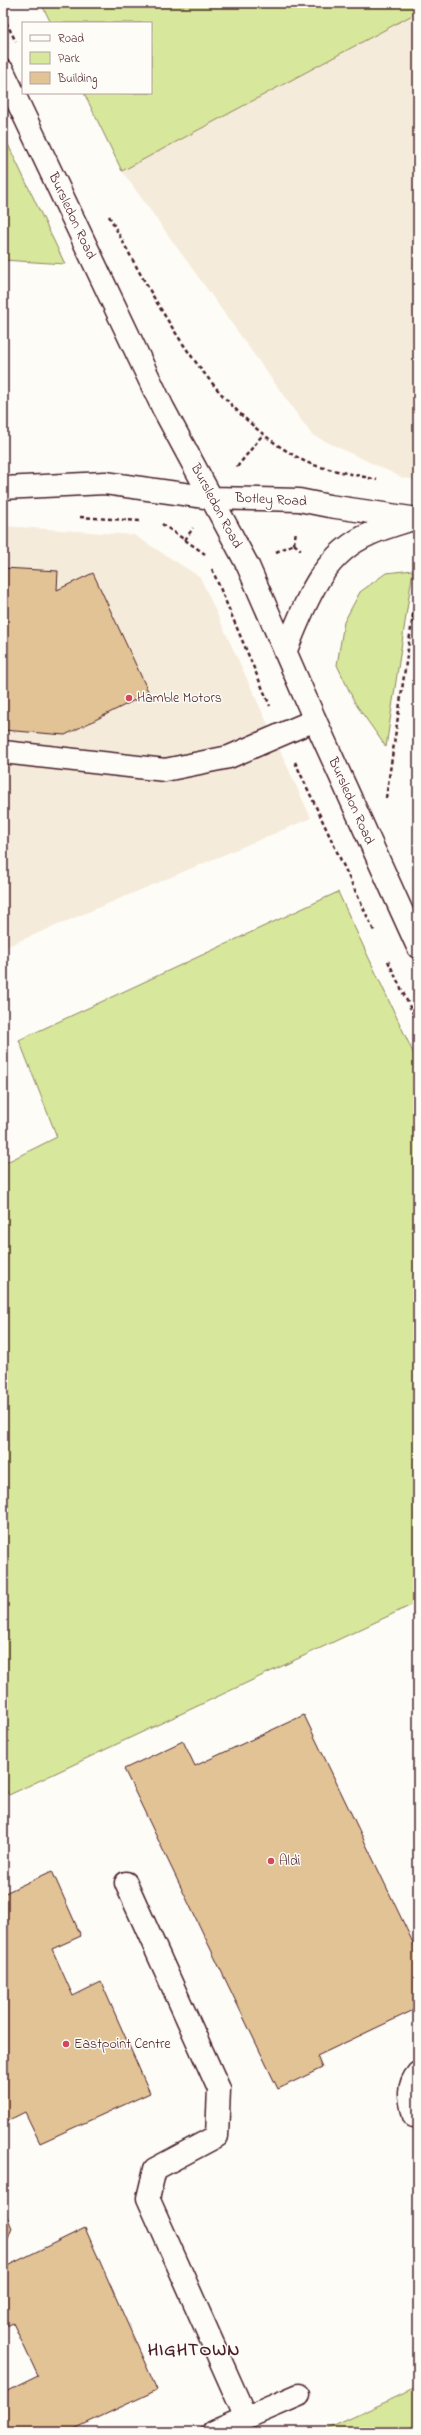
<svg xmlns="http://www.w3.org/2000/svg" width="421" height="2435" viewBox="0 0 421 2435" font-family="'Indie Flower',sans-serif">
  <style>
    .built { fill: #f5ebda }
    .green { fill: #d7e79b; stroke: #908363 }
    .building { fill: #e2c395; stroke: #4a1f2b }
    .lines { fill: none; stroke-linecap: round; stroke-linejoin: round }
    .minor-casing { stroke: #4a1f2b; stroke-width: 25 }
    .major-casing { stroke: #4a1f2b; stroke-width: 25 }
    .path { stroke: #4a1f2b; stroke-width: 2.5; stroke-dasharray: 4 3; stroke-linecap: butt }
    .minor { stroke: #fdfcf7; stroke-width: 22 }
    .major { stroke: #fdfcf7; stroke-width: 22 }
    .poi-dot { fill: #d1495b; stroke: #fdfcf7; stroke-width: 1.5 }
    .labels { text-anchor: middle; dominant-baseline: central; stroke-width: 3; stroke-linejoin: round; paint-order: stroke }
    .street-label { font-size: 14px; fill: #4a1f2b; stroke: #fdfcf7 }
    .poi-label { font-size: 14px; fill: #4a1f2b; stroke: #fdfcf7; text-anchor: start }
    .district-label { font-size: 18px; font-weight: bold; letter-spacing: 1px; fill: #4a1f2b; stroke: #fdfcf7 }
  </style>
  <rect width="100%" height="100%" fill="#fdfcf7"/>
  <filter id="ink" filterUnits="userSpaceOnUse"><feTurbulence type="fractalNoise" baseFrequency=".025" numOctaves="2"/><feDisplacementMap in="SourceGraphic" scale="8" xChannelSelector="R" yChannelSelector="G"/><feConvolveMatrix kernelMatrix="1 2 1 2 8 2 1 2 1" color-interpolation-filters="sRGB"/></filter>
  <g filter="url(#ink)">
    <path class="built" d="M418,12V480L403,478L312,435L122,171Z
      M3,526L134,535L200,577L311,818L3,948Z"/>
    <path class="green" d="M41,3H418V12L122,171L84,93H151V23H51Z
      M3,134L65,264L3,260Z
      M413,570L386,747L355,703L337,665L344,622L360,592L386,573Z
      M338,892L418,1063V1602L9,1795L3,1785V1164L57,1137L19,1040Z
      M418,2387V2432H321Z"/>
    <path class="building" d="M3,568L58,571L57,590L93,573L149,693L65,735L3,730Z
      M304,1715L418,1953V2008L317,2056L322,2068L278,2089L124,1769L183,1741L195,1766Z
      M52,1871L81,1936L52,1949L73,1996L101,1982L150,2093L40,2143L25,2112L3,2123V1894Z
      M3,2207L12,2228L3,2252Z
      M85,2228L157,2390L68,2432H3V2393L38,2376L13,2323L3,2328V2259L7,2266Z"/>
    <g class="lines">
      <defs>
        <path id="minor" d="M3,488L105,483L212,498
          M3,752L165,770L229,757L315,720
          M126,1883L219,2089L217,2136L155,2169L148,2198L246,2418
          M414,2116C410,2100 406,2087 418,2073
          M213,2432L299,2395"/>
        <path id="major" d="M3,71L163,408L248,566L315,720L418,947
          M212,498L299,500L329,506L418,519
          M285,652C305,606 320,555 370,534C383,528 397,524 410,520"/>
      </defs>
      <use href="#minor" class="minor-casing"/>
      <use href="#major" class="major-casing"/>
      <path class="path" d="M3,16L16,42
        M109,216C157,305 212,414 306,462C321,469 359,475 377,480
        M237,467L264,433
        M80,517L141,521
        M162,524L205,554
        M185,540L193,528
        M294,544L296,531
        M294,544L301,550
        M276,552L294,544
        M212,569L270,706
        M295,762L375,933
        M386,798L418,581
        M388,961L418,1024"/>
      <use href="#minor" class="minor"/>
      <use href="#major" class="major"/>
    </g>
  </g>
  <g class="poi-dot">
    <circle cx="129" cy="698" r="4"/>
    <circle cx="271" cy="1861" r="4"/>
    <circle cx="66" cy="2044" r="4"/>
  </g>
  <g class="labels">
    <g class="street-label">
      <text transform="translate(72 216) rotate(65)">Bursledon Road</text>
      <text transform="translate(271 500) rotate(3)">Botley Road</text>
      <text transform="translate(216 506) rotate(62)">Bursledon Road</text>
      <text transform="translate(351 801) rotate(66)">Bursledon Road</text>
    </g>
    <g class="poi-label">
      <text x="137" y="698">Hamble Motors</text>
      <text x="279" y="1861">Aldi</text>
      <text x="74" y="2044">Eastpoint Centre</text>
    </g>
    <g class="district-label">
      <text x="194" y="2351">HIGHTOWN</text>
    </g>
  </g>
  <rect width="421" height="2435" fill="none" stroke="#fdfcf7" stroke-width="16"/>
  <rect x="8" y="8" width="405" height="2419" fill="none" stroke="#4a1f2b" stroke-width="1.5" filter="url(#ink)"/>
  <rect x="22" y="22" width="130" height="72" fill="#fdfcf7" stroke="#b5a4a5"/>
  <rect x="30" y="35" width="20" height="6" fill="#fdfcf7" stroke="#b5a4a5"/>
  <text x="58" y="42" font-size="12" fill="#4a1f2b">Road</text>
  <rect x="30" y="52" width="20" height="12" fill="#d7e79b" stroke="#b5a4a5"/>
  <text x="58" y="62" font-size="12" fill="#4a1f2b">Park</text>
  <rect x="30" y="72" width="20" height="12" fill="#e2c395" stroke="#b5a4a5"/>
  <text x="58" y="82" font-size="12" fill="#4a1f2b">Building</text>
</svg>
